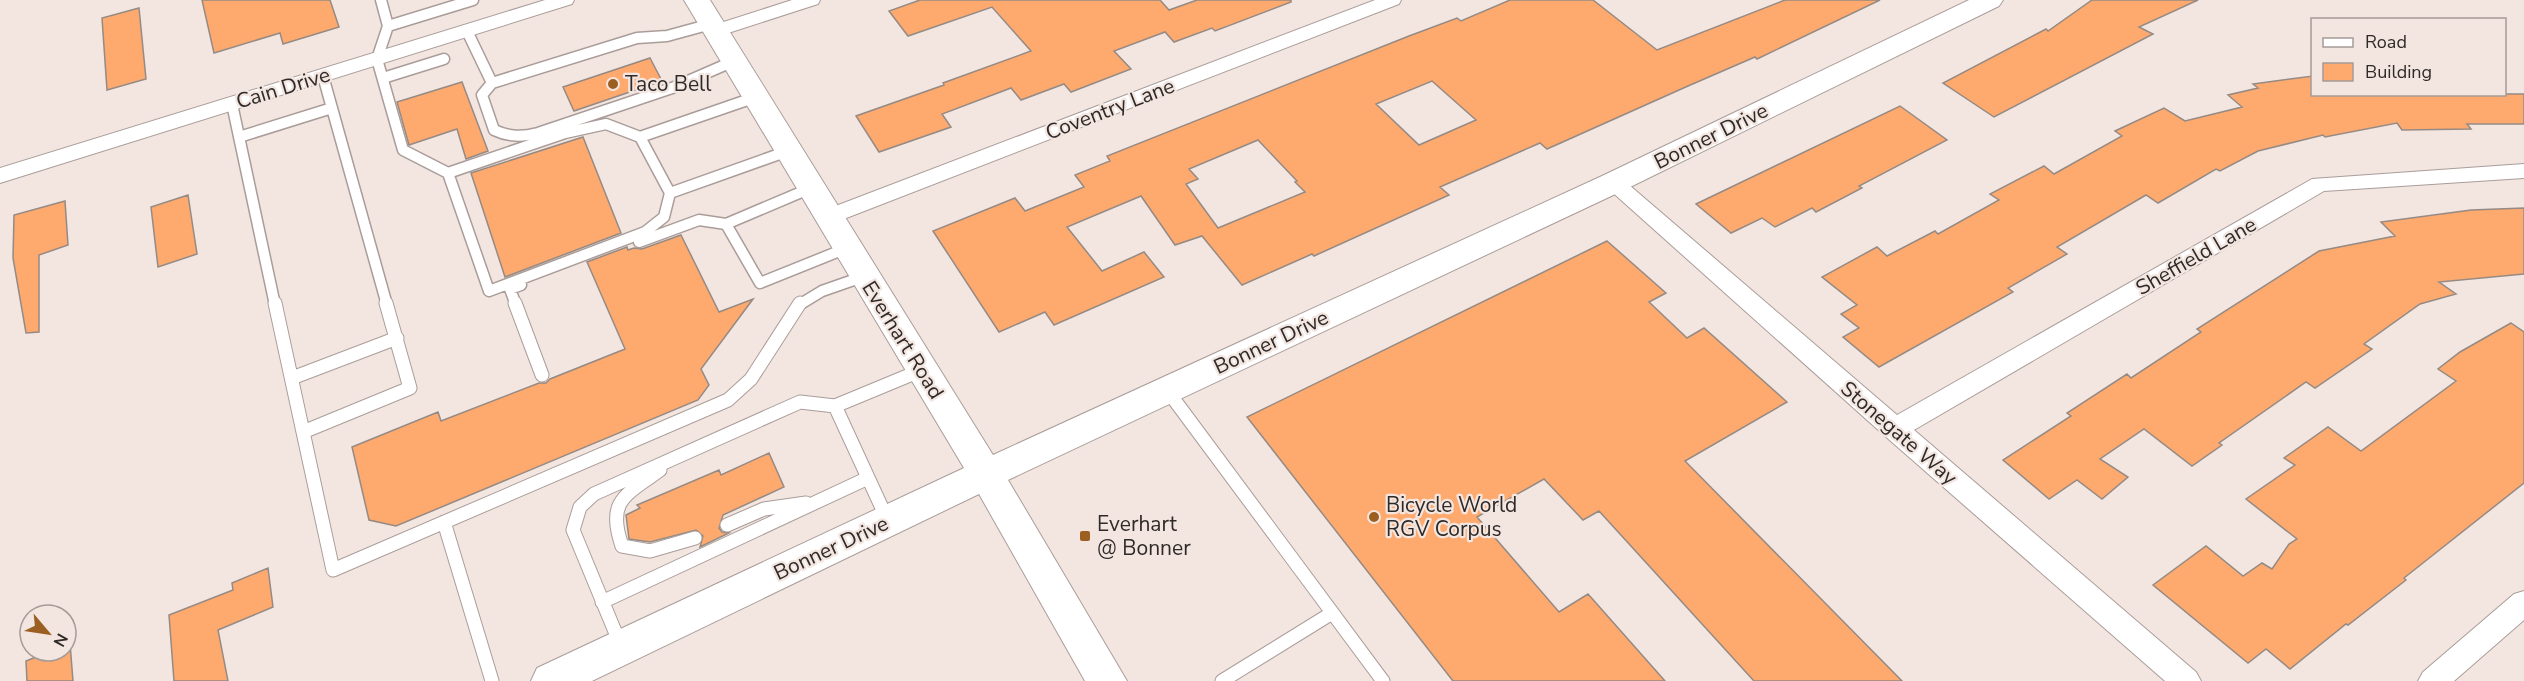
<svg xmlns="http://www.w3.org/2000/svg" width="2524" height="681" viewBox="0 0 2524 681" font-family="'Nunito Sans',sans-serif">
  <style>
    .building { fill: #fea96d; stroke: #958a84; stroke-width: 1.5; fill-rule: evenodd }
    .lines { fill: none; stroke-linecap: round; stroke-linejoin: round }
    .lane-far1-casing { stroke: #aa9d99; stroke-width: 13 }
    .lane-casing { stroke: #aa9d99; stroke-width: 15 }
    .street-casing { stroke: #aa9d99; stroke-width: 2 }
    .secondary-casing { stroke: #aa9d99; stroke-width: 2 }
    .lane-far1 { stroke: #fff; stroke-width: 10 }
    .lane { stroke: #fff; stroke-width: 13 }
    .street { fill: #fff; fill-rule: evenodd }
    .secondary { fill: #fff; fill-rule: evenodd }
    .poi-dot { fill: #9c5f22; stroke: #f3e6e1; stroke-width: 2 }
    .labels { text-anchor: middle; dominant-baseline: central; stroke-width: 4.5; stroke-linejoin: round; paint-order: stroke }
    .poi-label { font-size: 21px; fill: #2f2a28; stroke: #f3e6e1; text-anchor: start }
    .street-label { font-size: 21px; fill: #2f2a28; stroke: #f3e6e1 }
  </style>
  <rect width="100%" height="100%" fill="#f3e6e1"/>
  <path class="building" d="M202,0H330L339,27L283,44L280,33L214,53Z
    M920,0H1160L1169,10L1197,0H1291V2L1215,31L1212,28L1174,42L1165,32L1114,51L1131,69L1071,92L1064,84L1021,100L1011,88L942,114L951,127L879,152L856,116L944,85L943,83L1031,51L992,7L908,36L889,11Z
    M1510,0H1593L1657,50L1785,0H1880L1757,59L1755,57L1688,86L1547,149L1540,143L1440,187L1449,195L1314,256L1312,254L1242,285L1202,236L1175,245L1141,196L1067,227L1102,271L1144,252L1164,277L1054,325L1045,312L999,332L933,231L1015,198L1025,211L1084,187L1075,175L1110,161L1107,156L1409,36L1457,18L1461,21ZM1432,81L1476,120L1419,145L1376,104ZM1258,140L1297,181L1295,182L1305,192L1218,228L1186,184L1198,179L1189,169Z
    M2092,0H2198L2139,27L2153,34L1994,117L1943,83L2046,29L2048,31Z
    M139,8L146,79L107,90L102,18Z
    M650,58L662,81L574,111L563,87Z
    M2313,76V94H2524V124H2467L2471,129L2402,130L2397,123L2325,137L2323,135L2258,151L2220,171L2216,169L2158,203L2146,195L2057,247L2067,254L2008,288L2013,292L1879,367L1843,337L1859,328L1841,314L1857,305L1822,277L1877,247L1887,256L1935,231L1938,234L1999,200L1990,194L2044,166L2054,174L2122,136L2115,131L2164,108L2185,121L2242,107L2228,95L2258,88L2253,84Z
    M462,82L488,151L466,159L457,129L409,145L397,102Z
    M1900,106L1947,140L1859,186L1862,188L1816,212L1812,208L1775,227L1762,218L1731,233L1696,204Z
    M583,137L621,233L505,277L471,173Z
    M188,195L197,254L158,267L151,207Z
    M65,201L68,245L39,255V332L26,333L13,258L14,215Z
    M2524,208V274L2439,282L2456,294L2420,304L2364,344L2372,349L2315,388L2306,382L2219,443L2222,445L2192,466L2144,429L2100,459L2128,477L2102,499L2077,480L2049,499L2003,460L2071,416L2067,413L2127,374L2131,378L2201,332L2197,329L2319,251L2395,236L2381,222L2471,210Z
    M681,235L719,312L753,299L701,369L709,385L698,400L396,526L369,520L352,447L438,412L441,421L539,383H546L550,379L625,349L587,262L627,247L628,250L634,248L642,249Z
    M1607,241L1666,293L1649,302L1687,338L1704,328L1787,402L1685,461L1902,681H1754L1599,511L1583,520L1544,479L1477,517L1559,612L1588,594L1665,681H1453L1247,417Z
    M2511,323L2524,332V483L2404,578L2406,580L2348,625L2346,624L2290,669L2266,649L2248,663L2153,585L2206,546L2243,576L2262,563L2272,569L2289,544L2297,539L2246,499L2295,465L2284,458L2328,427L2361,451L2456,381L2438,369L2460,352Z
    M769,453L784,487L723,515L719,528L722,532L729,533L700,547L703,536L696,530L650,542L629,539L626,515L640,508L637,505L719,470L721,475Z
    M268,568L273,607L218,630L228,681H174L169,615L233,590L232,583Z
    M70,643L73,681H27L26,661L51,651H66V645Z"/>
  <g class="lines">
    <defs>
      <path id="lane-far1" d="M381,0L388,26L377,59L403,150L448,173
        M388,26L473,0
        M467,31L492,83L637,38L667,36L711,24
        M323,76L387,305
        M383,78L444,59
        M492,83L482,95L494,130C509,137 522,137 538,133L672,88L734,61
        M756,97L640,137L670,193L788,151
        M232,104L275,305
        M239,137L332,108
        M640,137L606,124L565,133L448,173L489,291L645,232L664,217L670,193
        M811,188L726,224L760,283L847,248
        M639,242L699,220L726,224
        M516,305L510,289L521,285
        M799,305L822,291L865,276"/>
      <path id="lane" d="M275,303L333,570L728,400L751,379L800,303
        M515,303L542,375
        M292,378L397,338
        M1167,390L1383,681
        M835,406L888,521
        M303,432L410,388L386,303
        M660,470C626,495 606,500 622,546L650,551L695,538
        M444,522L492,681
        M727,525L764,509L806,503
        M602,602L868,478
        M621,646L573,530L580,507L594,494L800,402L835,406L922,370
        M1222,681L1332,613"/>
      <path id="street" d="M545,0H574L572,4L0,183V168Z
        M792,0H820L818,4L722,35H708L705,31L708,27Z
        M1375,0H1401L1399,4L836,222L828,225L820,222L817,217L820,212Z
        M2524,164V178L2324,191L1914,430L2196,672L2201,681H2165L1885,436L1602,183L1605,178L1613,176L1621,178L1897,415L2312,179Z
        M2524,591V620L2454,681H2418L2423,672L2514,594Z"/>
      <path id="secondary" d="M684,0H710L993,455L1602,176L1969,0H2003L1999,6L1624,190L1008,480L1127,681H1085L979,494L592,681H531L537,668L964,468Z"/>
    </defs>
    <use href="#lane-far1" class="lane-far1-casing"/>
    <use href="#lane" class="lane-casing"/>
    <use href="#street" class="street-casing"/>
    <use href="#secondary" class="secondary-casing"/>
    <use href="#lane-far1" class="lane-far1"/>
    <use href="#lane" class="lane"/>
    <use href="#street" class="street"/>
    <use href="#secondary" class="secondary"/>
  </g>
  <g class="poi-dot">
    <circle cx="613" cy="84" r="6"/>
    <circle cx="1374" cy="517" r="6"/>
    <rect x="1079" y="530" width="12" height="12" rx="3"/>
  </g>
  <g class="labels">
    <g class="poi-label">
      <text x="625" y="84">Taco Bell</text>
      <text x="1386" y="505">Bicycle World<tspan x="1386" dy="24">RGV Corpus</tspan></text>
      <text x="1097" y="524">Everhart<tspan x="1097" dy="24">@ Bonner</tspan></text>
    </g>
    <g class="street-label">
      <text transform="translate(283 88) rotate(-17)">Cain Drive</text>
      <text transform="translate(1110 109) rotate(-21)">Coventry Lane</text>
      <text transform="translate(1711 136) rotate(-26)">Bonner Drive</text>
      <text transform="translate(2196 256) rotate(-30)">Sheffield Lane</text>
      <text transform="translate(903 340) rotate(58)">Everhart Road</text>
      <text transform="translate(1271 342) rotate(-25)">Bonner Drive</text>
      <text transform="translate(1899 433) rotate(41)">Stonegate Way</text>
      <text transform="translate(831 548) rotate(-25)">Bonner Drive</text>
    </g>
  </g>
  <rect x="2311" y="18" width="195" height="78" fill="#f3e6e1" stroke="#a59b97" stroke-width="1.5"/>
  <rect x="2323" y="38" width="30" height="9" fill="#ffffff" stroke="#a59b97" stroke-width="1.5"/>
  <text x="2365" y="48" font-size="18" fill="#2f2a28">Road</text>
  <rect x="2323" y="63" width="30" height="18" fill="#fea96d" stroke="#a59b97" stroke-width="1.5"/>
  <text x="2365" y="78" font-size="18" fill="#2f2a28">Building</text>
  <g transform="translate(48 633) rotate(119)"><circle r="28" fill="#f3e6e1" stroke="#a59b97" stroke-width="1.5"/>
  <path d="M0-4.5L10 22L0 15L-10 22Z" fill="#9c5f22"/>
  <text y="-9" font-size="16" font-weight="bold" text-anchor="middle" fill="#2f2a28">N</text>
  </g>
</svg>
